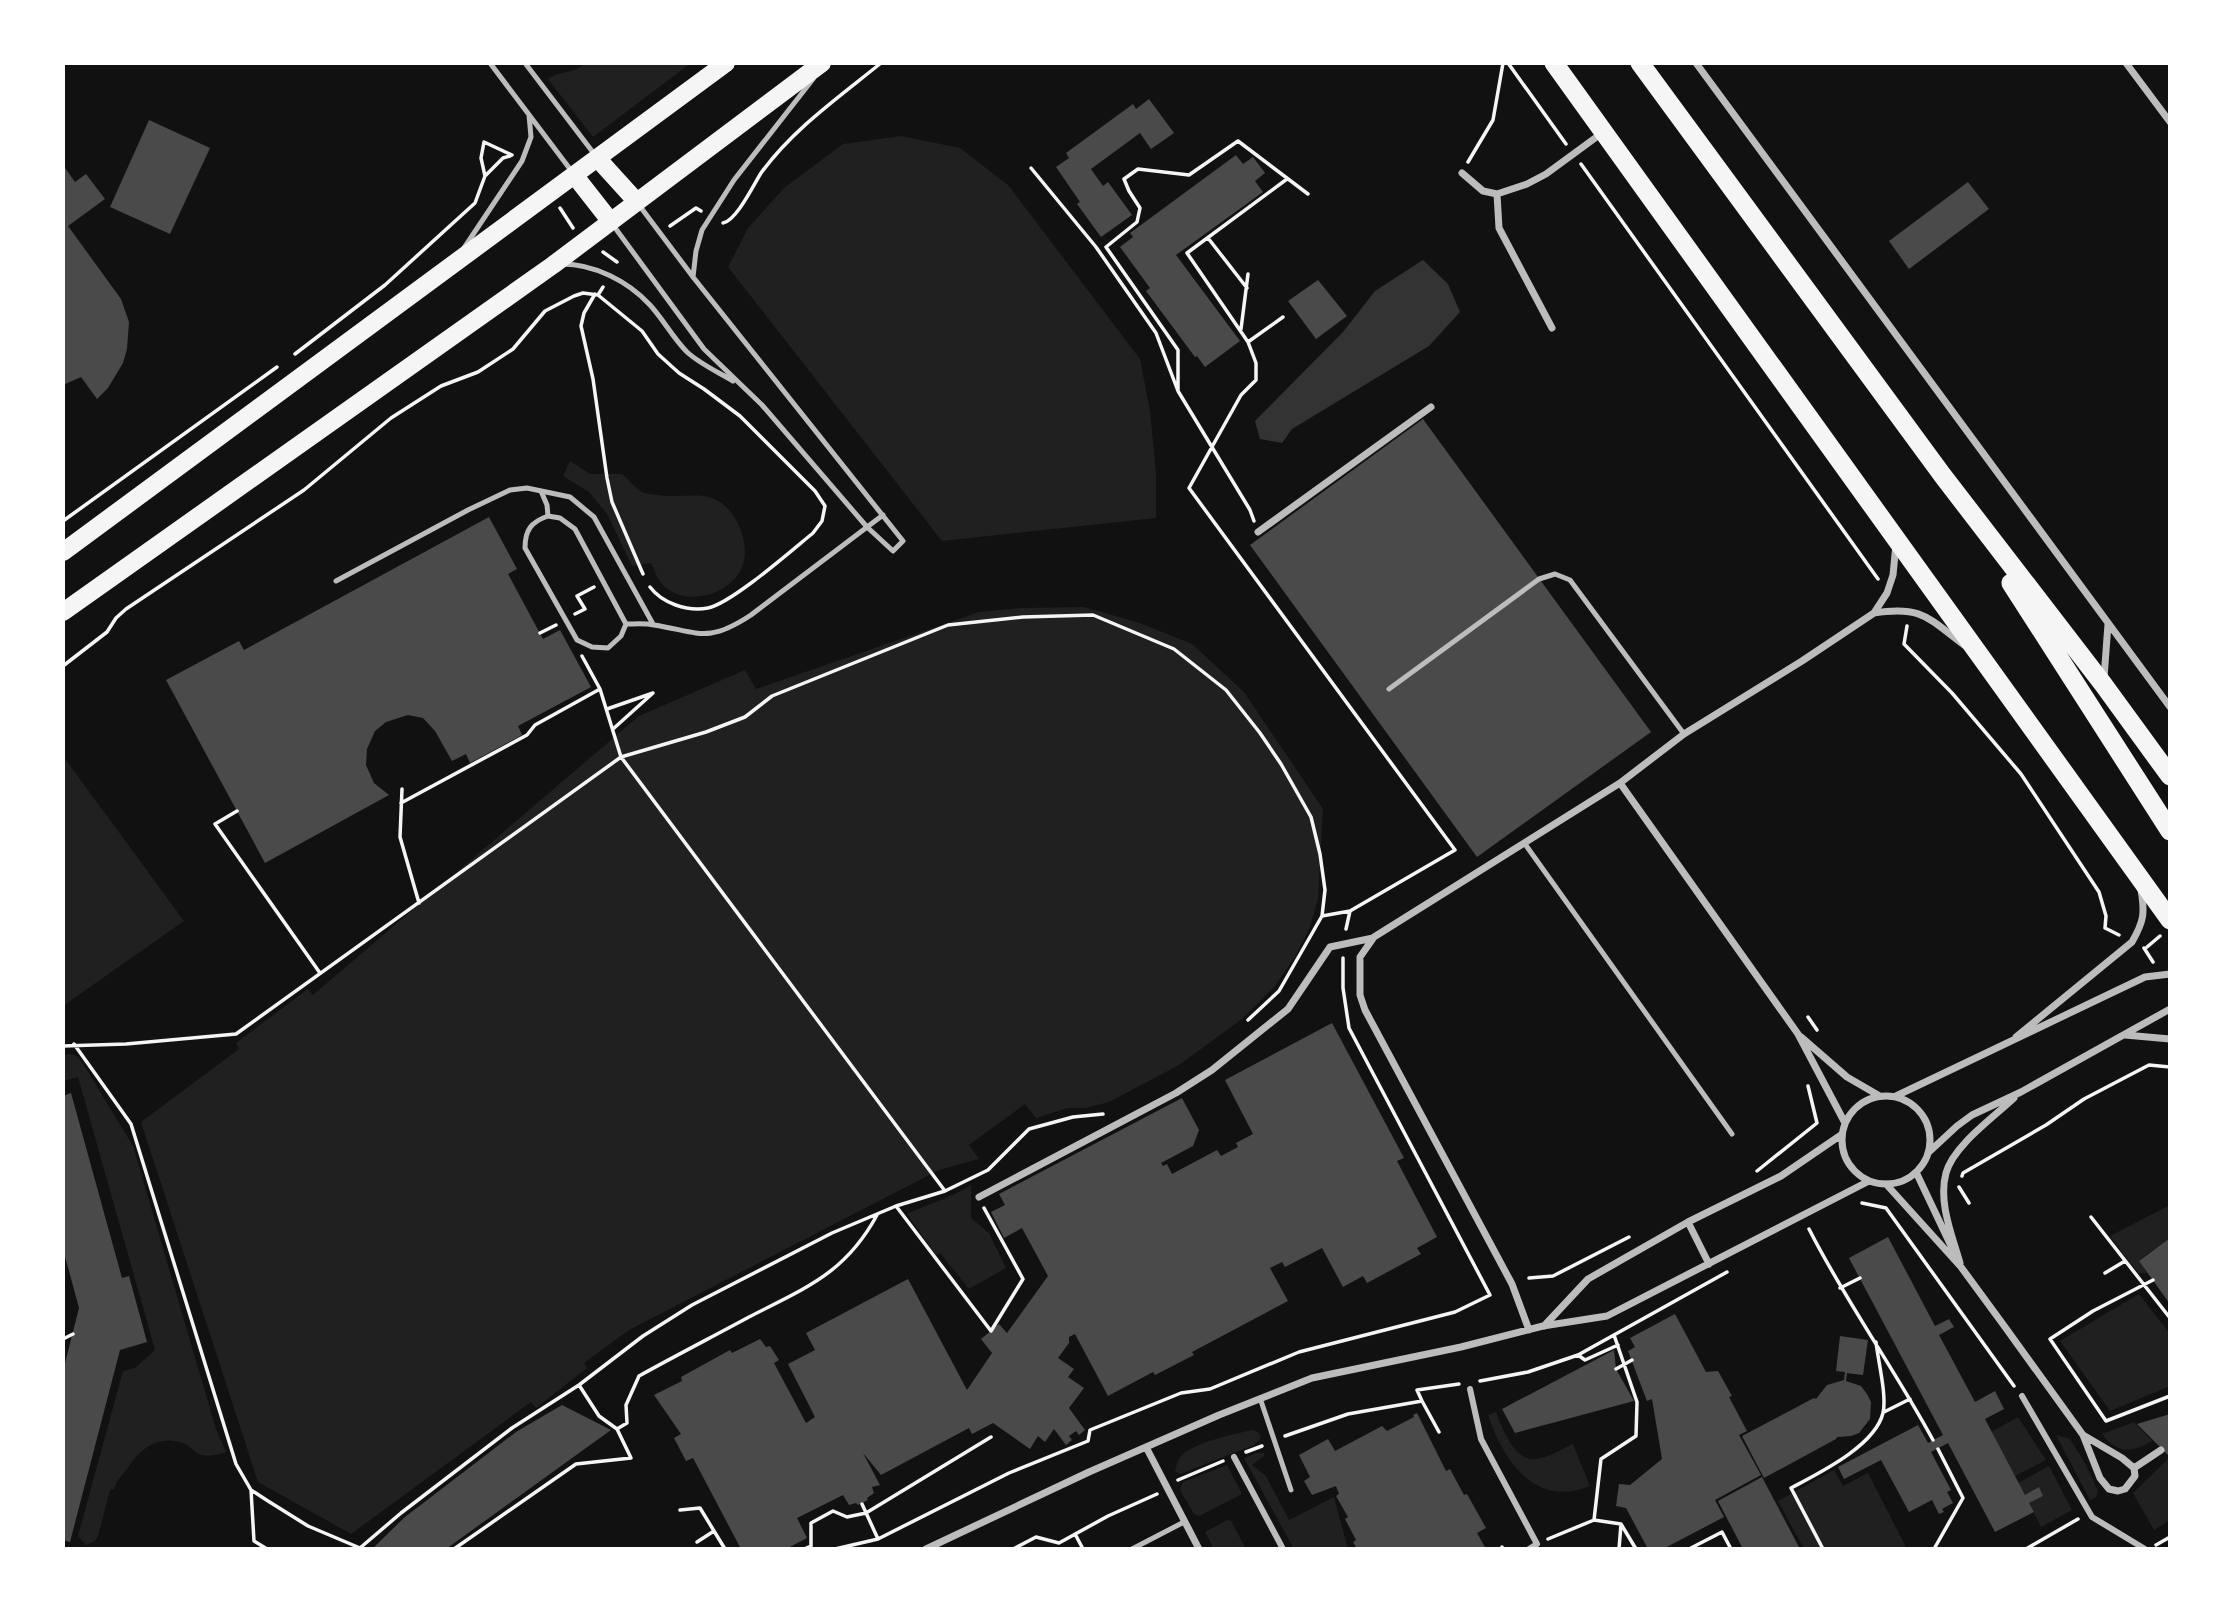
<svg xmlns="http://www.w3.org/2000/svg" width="2233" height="1612" viewBox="0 0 2233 1612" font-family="Georgia,serif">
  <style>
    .green { fill: #202020 }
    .water { fill: #333 }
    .building { fill: #4a4a4a }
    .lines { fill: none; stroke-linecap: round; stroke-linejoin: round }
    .path { stroke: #f5f5f5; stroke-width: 3.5 }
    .service { stroke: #bcbcbc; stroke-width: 5 }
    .pedestrian { stroke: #bcbcbc; stroke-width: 6 }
    .minor { stroke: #bcbcbc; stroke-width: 7 }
    .primary { stroke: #f5f5f5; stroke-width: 18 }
    .trunk { stroke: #f5f5f5; stroke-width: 19 }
  </style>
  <rect width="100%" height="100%" fill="#111"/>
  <path class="green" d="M586,63H691L593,137L548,79C562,70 574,74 586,63Z
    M901,136L960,148L1008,185L1140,359L1150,411L1156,473V518L942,541L728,267L748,228L784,188L843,144Z
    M570,461L590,474H622C628,479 635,488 642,492C646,494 653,494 657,495C691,500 716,483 737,522C745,537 749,558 739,573C725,596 685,606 664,586C658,581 654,569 651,563L632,566L607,514L589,492L563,476Z
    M1084,607L1140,623L1192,644L1244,692L1323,809L1318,899L1310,927L1295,957L1275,986L1242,1019L1179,1065L1109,1102L1086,1108H1068L1036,1118L1025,1104L969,1145L979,1159L939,1170L629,1330L584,1363L587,1368L536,1408L531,1402L351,1534L258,1482L141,1122L239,1049L236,1043L308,989L313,995L639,716L745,670L756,689L979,612L1021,608Z
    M63,756L184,921L63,1006Z
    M69,1054L77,1056L82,1062L133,1146L216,1429L226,1452C219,1455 206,1457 199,1454C194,1452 191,1446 185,1444C161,1434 142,1446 129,1466C123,1475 117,1479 114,1489L110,1490L98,1536L95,1541L86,1545L78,1536L123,1371L135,1368L155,1350L78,1077L63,1081V1055Z
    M971,1185V1218L989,1233L1006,1268L969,1289L940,1253L936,1255L907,1214C928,1204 951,1198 971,1185Z
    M2170,1205V1238L2139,1260L2147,1273H2138L2110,1236Z
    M2139,1294L2170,1334V1386L2110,1411L2060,1341Z
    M1496,1412C1502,1428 1515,1463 1537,1459C1549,1457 1562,1449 1573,1444L1590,1486C1535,1509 1503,1460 1488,1415Z
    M2018,1417L2046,1460L2015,1476L1991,1432Z
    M2134,1422L2152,1441C2132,1453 2117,1454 2102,1434Z
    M1253,1430L1258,1432L1261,1438L1254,1445L1180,1474L1175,1471C1177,1465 1177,1460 1182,1455C1194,1443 1236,1433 1253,1430Z
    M2056,1435L2070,1439L2085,1463L2098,1491L2096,1497L2090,1500Z
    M1257,1453H1264V1456L1252,1465L1266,1476L1289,1520L1334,1497L1348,1549H1294L1244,1458Z
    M2170,1457V1520L2154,1530L2133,1493Z
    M1227,1465L1242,1494L1199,1516L1194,1514L1180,1490L1183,1482Z
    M2049,1466L2072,1510L2041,1527L2029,1503L2043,1496L2039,1488L2025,1495L2018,1483Z
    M1834,1470L1843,1486L1868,1473L1907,1549H1804L1778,1501Z
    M1227,1520L1231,1521L1246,1549H1214L1205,1532Z"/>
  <path class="water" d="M1423,260L1448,284L1460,312L1429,346L1292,429L1282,443L1260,439L1255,421L1343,332L1375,291Z"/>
  <path class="building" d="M1149,99L1174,133L1151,149L1140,133L1091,169L1103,186L1108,182L1132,215L1101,237L1077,204L1080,202L1056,167L1069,158L1066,153L1133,104L1136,109Z
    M149,120L210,148L170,234L110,207Z
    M1236,155L1243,164L1253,157L1265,173L1255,181L1263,192L1176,255L1240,341L1205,367L1197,356L1195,357L1146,291L1150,288L1120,247L1133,237L1130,233Z
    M63,165L75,182L86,174L105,199L68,226L121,299L129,322L127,349L123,363L108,388L97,399L81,377L63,385Z
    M1968,182L1989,209L1909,269L1889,241Z
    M1318,280L1347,316L1316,339L1288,301Z
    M1423,419L1651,732L1477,857L1250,545Z
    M489,517L517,569L508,574L543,639L560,630L591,687L518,726L522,735L470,763L466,754L452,761L435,731L423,718L408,715L386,722L375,731L367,749L366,765L374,783L389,795L265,863L166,680L239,641L244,650Z
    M1332,1023L1404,1158L1397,1161L1437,1237L1417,1248L1421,1254L1367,1283L1363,1276L1343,1287L1322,1248L1285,1267L1282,1262L1270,1268L1288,1301L1192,1352L1194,1355L1155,1375L1153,1372L1108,1396L1075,1334L1069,1337V1343L1058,1358L1074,1369L1068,1377L1084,1388L1069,1408L1085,1430L1079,1435L1076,1431L1069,1436L1072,1440L1066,1445L1054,1429L1045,1442L1038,1436L1030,1449L993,1423L972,1434L969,1428L881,1475L863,1453L880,1485L872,1487L874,1493L867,1498L868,1500L858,1505L856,1503L849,1505L843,1495L797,1518L807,1538L786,1549H741L693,1458L686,1461L674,1438L681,1434L654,1395L682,1381L681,1377L730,1350L732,1353L760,1339L766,1347L770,1346L779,1360L774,1363L806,1423L815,1417L788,1364L815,1350L806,1333L908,1279L967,1390L992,1353L981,1339L999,1324L1007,1333L1048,1276L1022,1228L1004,1238L991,1212L1005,1205L999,1194L1182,1098L1199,1130L1193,1146L1161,1163L1163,1166L1167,1164L1172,1174L1217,1150L1221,1156L1238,1147L1236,1143L1253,1134L1225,1080Z
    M71,1093L122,1278L129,1276L147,1342L120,1350L70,1542L63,1540V1371L79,1308L63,1249V1096Z
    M1888,1237L1935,1326L1949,1319L1954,1327L1939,1335L1975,1402L1995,1391L2004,1409L1985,1419L2025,1495L2039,1487L2043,1496L2029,1503L2034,1512L1995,1532L1948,1443L1931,1452L1951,1490L1947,1492L1953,1503L1942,1509L1944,1512L1939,1514L1932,1500L1909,1512L1881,1460L1844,1479L1838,1467L1918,1425L1928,1443L1943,1435L1849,1258Z
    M2170,1238V1304L2139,1261Z
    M1675,1314L1706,1372L1718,1371L1732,1396L1729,1397L1747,1431L1739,1435L1761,1475L1715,1500L1724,1517L1663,1549H1648L1626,1508L1616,1506L1619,1484L1630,1485L1662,1459L1652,1399L1647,1401L1628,1351L1635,1347L1630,1338Z
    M1840,1336L1868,1340L1863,1375L1847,1373L1846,1381L1861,1386L1867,1394L1871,1402L1870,1419L1859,1433L1851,1436L1837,1437L1836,1439L1764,1478L1742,1436L1814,1398L1816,1399L1827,1385L1844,1380L1845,1372L1836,1371Z
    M1614,1350L1616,1369L1634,1401L1515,1433L1502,1409Z
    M562,1405L611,1430L446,1549H372L405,1517L516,1432Z
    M1417,1413L1446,1471L1450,1469L1464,1495L1467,1494L1486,1528L1477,1533L1486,1549H1357L1353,1542L1356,1540L1345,1519L1348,1517L1336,1496L1339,1494L1336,1486L1312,1495L1304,1481L1310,1477L1299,1455L1328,1439L1335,1451L1382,1426L1387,1431L1414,1417L1413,1415Z
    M2170,1414V1457L2137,1424Z
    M1762,1477L1800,1549H1743L1718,1501Z"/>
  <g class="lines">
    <path class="path" d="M1508,63L1566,144
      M1468,162L1493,120L1503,63
      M1581,164L1878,579
      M1031,168L1096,247L1156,333L1178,391L1250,510L1254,521
      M485,176L481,158L484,142L512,155
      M560,208L573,228
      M723,223C736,221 753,186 761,173C793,129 839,97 881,63
      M670,226L696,208L701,211
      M1208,238L1247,288
      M603,252L617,262
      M595,294L584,313L581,326L593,379L607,478L612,502L643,574
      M598,295L642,331L658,354L679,373L704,389L740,416L815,491L825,506L822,521L813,533C792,550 732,603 708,608C687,612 662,603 650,587
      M1283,317L1248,342L1256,363V380L1241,395L1189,488L1455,850L1350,911L1346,929
      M1241,329L1248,274
      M1248,342L1187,253L1287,179
      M295,354L385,285L475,203L485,176L503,158L510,156
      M1178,391V350L1106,247L1137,222L1140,208L1129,191L1124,179L1138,169L1189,175L1238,141L1308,194
      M63,521L277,367
      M575,614L585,609L577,596L594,587
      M1907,626L1904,644L1952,693L2021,774L2099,892L2106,916L2105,928L2119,935
      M540,633L556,625
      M63,666L107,632L116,618L126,609L304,490L391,418L441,386L478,372L513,349L545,311L574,296L583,293L598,295L603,287
      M600,689L621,757L945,1191
      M607,709L653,693L613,729
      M402,789L400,837L419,903
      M401,803L527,735L535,725L600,689L582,656
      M237,811L215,824L320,973
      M1322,916L1350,911
      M2147,947L2160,936
      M2144,948L2153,962
      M1808,1017L1817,1030
      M74,1044L131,1124L236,1464L251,1490L268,1501L308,1526L360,1548L401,1513L512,1428L579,1385L643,1336L692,1305L832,1233L896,1206L945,1191L988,1170L1029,1129L1073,1117L1103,1114
      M63,1046L126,1044L236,1034L621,757L706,732L745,717L772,696L948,625L1023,617L1093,615L1174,649L1226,690L1260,733L1281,764L1311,817L1320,854L1325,890L1322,916L1279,991L1248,1020
      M1757,1171L1817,1123L1808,1086
      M1962,1176L1963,1173L2046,1125L2084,1099L2149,1065L2170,1067
      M1959,1187L1969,1203
      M1862,1203L1886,1208L2014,1386
      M896,1206L991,1331L1023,1279L984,1208
      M2091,1217L2170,1318
      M1809,1229C1846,1302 1894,1368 1933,1440
      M2105,1273L2125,1261
      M1529,1278L1553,1276L1629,1237
      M2153,1280L2093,1311L2050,1339L2106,1421L2170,1396
      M1840,1288L1860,1278
      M63,1339L73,1334
      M1578,1355L1585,1360L1618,1345
      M1616,1369L1632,1360
      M1480,1381L1528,1372L1578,1355L1727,1272
      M1422,1401L1439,1432
      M1884,1412L1910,1399
      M617,1429L627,1423L626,1405L639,1376C675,1356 712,1337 749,1317C805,1288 845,1274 877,1215
      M1285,1436L1348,1414L1422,1401L1417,1390L1459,1384
      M1246,1452L1262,1446
      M1178,1480L1223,1461
      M251,1490L254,1541L267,1549
      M862,1504L878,1539
      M680,1510L700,1508L725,1549
      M1594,1520L1601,1459L1636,1436L1637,1402L1614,1335
      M1075,1534L1083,1549
      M1548,1539L1594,1520L1621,1524L1636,1549
      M697,1542L714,1531
      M2156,1545L2170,1537
      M1502,1547L1503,1549
      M454,1549L576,1464L631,1458L617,1429L599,1416L579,1385
      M804,1549L811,1546V1523L833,1511L847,1517L866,1513L991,1437
      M835,1549L878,1539L1009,1473L1088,1441L1090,1430L1181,1393L1210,1389L1299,1352L1455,1312L1490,1295L1349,1028L1343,988V958
      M1013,1549L1036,1537L1059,1543L1108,1516L1157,1494
      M1619,1549L1621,1524
      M1689,1549L1722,1532L1731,1549
      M1823,1549L1791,1488C1819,1473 1875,1446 1883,1413C1887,1395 1878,1361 1876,1342
      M1934,1549L1963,1498L1938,1449
      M2026,1549L2078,1519"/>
    <path class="service" d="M490,63L573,173
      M525,63L595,155
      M613,225L704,349L762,405L867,527L893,551L903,541L693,277L639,205
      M464,248L522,161L531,137L529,115
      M562,264C594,264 628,281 650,305C663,319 673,338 687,352C700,364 718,372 733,381
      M693,277L696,251L702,230L734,180L813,79
      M541,491L547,505L548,516
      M548,516L560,518L575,529L626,624L621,636L608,648L592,647L577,640L525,548C525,530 531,522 548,516Z
      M336,581L468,510L510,490L527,488L570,497L594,517L653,624
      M626,624C635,624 645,623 654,625C699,632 707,644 751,615L883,515
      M1389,689L1539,579L1555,574L1570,580L1684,734
      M1525,844L1732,1134
      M1260,1398L1291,1490
      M1132,1549L1184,1522"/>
    <path class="pedestrian" d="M1470,1389L1481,1439L1537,1544L1529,1549
      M2022,1396L2092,1517L2145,1549
      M1234,1457L1283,1549"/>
    <path class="minor" d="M1696,63L2170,707
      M2126,63L2170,122
      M1462,173L1483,191L1497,194L1499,228L1552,328
      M1497,194L1527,184L1546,174L1602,133
      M1258,532L1431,407
      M1874,613C1922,606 1927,617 1964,645
      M2104,678L2108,624
      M1620,783L1798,1034L1845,1123
      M2125,1035L2170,1039
      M1801,1037L1847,1077L1878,1095
      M2016,1037L2132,942C2144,921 2145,913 2141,890
      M1842 1140a44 44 0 1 1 88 0a44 44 0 1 1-88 0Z
      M1896,1096L2145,977L2170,974
      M1929,1152L1957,1126L1972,1115L2021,1092L2170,1009
      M1916,1172L1953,1250
      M1886,1184L1961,1267L2005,1327L2083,1435L2100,1478L2109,1489L2118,1491L2125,1489L2135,1476L2134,1468L2122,1458L2083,1435
      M979,1197L1176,1093L1212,1070L1288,1009L1330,947L1373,938
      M1688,1222L1709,1264
      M1960,1263C1952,1235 1938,1202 1946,1173C1953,1146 1994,1117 2014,1098
      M1544,1326L1588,1279L1688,1222L1781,1176L1841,1135
      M1529,1330L1512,1284L1365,1010L1360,995V957L1374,937L1620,783L1684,734L1802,661L1874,613L1887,593L1893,575L1896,544
      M1146,1447L1199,1549
      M2134,1468L2161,1450
      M926,1549L1089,1472L1219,1415L1312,1378L1461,1347L1543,1326L1607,1316L1869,1181"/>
    <path class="primary" d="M598,159L637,202
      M575,176L611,222
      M63,552L726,63
      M63,612L553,265L822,63"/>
    <path class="trunk" d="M1554,63L2170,920
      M1640,63L1943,476L2103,684L2170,776
      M2011,583L2170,831"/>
  </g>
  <rect width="2233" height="1612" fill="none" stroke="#ffffff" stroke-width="130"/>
</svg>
